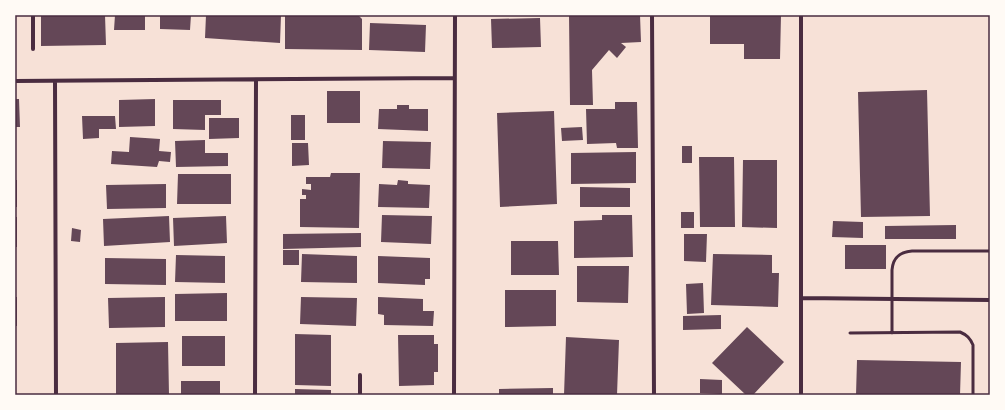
<svg xmlns="http://www.w3.org/2000/svg" width="1005" height="410" viewBox="0 0 1005 410" font-family="'Fira Sans',sans-serif">
  <style>
    .building { fill: #644757 }
    .lines { fill: none; stroke-linecap: round; stroke-linejoin: round }
    .service { stroke: #4a2c40; stroke-width: 3 }
    .minor { stroke: #4a2c40; stroke-width: 4 }
    .neatline { fill: none; stroke: #4a2c40; stroke-width: 1.5 }
  </style>
  <rect width="100%" height="100%" fill="#f7e1d7"/>
  <path class="building" d="M41,15H105L106,45L41,46Z
    M115,15H145V30H114Z
    M160,15H191L190,30L160,29Z
    M206,15H281L280,43L205,38Z
    M285,15H358L362,19V50L285,49Z
    M569,15H640L641,42L621,43L626,47L617,58L609,50L592,70L593,105H570Z
    M710,15H781L780,59H744V44H710Z
    M540,18L541,47L492,48L491,19Z
    M370,23L426,25L425,52L369,50Z
    M927,90L930,216L861,217L858,92Z
    M327,91H360V123H327Z
    M15,99H19L20,127H15Z
    M155,99V126L119,127V100Z
    M173,100H221V115H205V130L173,129Z
    M615,102H637L638,148H617L616,143L587,144L586,109H615Z
    M397,105H409V109H428V131L378,129L379,109H397Z
    M554,111L557,204L500,207L497,113Z
    M291,115H305V140H291Z
    M82,116H115L116,129H99V138L83,139Z
    M209,118H239V138L209,139Z
    M582,127L583,140L562,141L561,128Z
    M130,137L160,139L159,151L171,152L170,162L159,161L157,167L111,164L112,151L129,152Z
    M205,140V153H228V166L176,167L175,141Z
    M383,141L431,142L430,169L382,168Z
    M292,143H308L309,165L292,166Z
    M682,146H692V163H682Z
    M636,152V183L571,184V153Z
    M699,157H734L735,227H700Z
    M743,160H777V228L742,227Z
    M331,173H360L359,228L300,227V199H306V195H302V189L311,190V184H306V177H330Z
    M178,174H231V204H177Z
    M15,180H17V207H15Z
    M398,180L408,181V184L430,185L429,208L378,207L379,184L397,185Z
    M166,184V208L107,209L106,185Z
    M580,187L630,188V207H580Z
    M681,212H694V228H681Z
    M382,215L432,216L431,244L381,242Z
    M602,215H632L633,257L574,258V221L602,220Z
    M169,216L170,242L104,246L103,219Z
    M226,216L227,243L174,246L173,218Z
    M15,217H17V247H15Z
    M833,221L863,222V238L832,237Z
    M956,225V239H885V226Z
    M72,228L81,230L80,242L71,241Z
    M361,233V247L283,249V234Z
    M684,234H707L706,262L684,261Z
    M511,241H558L559,275H511Z
    M845,245H886V269H845Z
    M283,250H299V265H283Z
    M302,254L357,256V283L301,282Z
    M713,254L772,255V273H779L778,307L711,305Z
    M176,255L225,256V283L175,282Z
    M378,256L430,258V279H425V285L378,283Z
    M105,258L166,259V285L105,284Z
    M577,266H629L628,303L577,302Z
    M703,283L704,313L687,314L686,284Z
    M505,290H556V326L505,327Z
    M227,293V321H175V294Z
    M15,297H17V326H15Z
    M165,297V327L109,328L108,298Z
    M301,297L357,298L356,326L300,324Z
    M378,297L423,299V311H434L433,326L384,325V315L378,314Z
    M721,315V329L683,330V316Z
    M747,327L784,362L753,395H746L712,363Z
    M295,334L331,335V386L295,385Z
    M398,335H434V344H438V372H434V385L399,386Z
    M182,336H225V366H182Z
    M566,337L619,340L617,395H564Z
    M168,342L169,395H116V343Z
    M857,360L961,362L960,395H856Z
    M700,379L722,380V394L700,393Z
    M181,381H220V395H181Z
    M553,388V395H499V389Z
    M295,389L331,390V395H295Z"/>
  <g class="lines">
    <path class="service" d="M850,333L960,332C967,335 970,338 973,345V395
      M892,333V270C893,258 899,252 912,251H990"/>
    <path class="minor" d="M652,15L654,395
      M801,15V395
      M33,49V15
      M15,81L454,78
      M55,81L56,395
      M801,298L990,300
      M255,395L256,80
      M360,395V375
      M454,395L455,15"/>
  </g>
  <rect width="1005" height="410" fill="none" stroke="#fffaf5" stroke-width="32"/>
  <rect x="16" y="16" width="973" height="378" class="neatline"/>
</svg>
